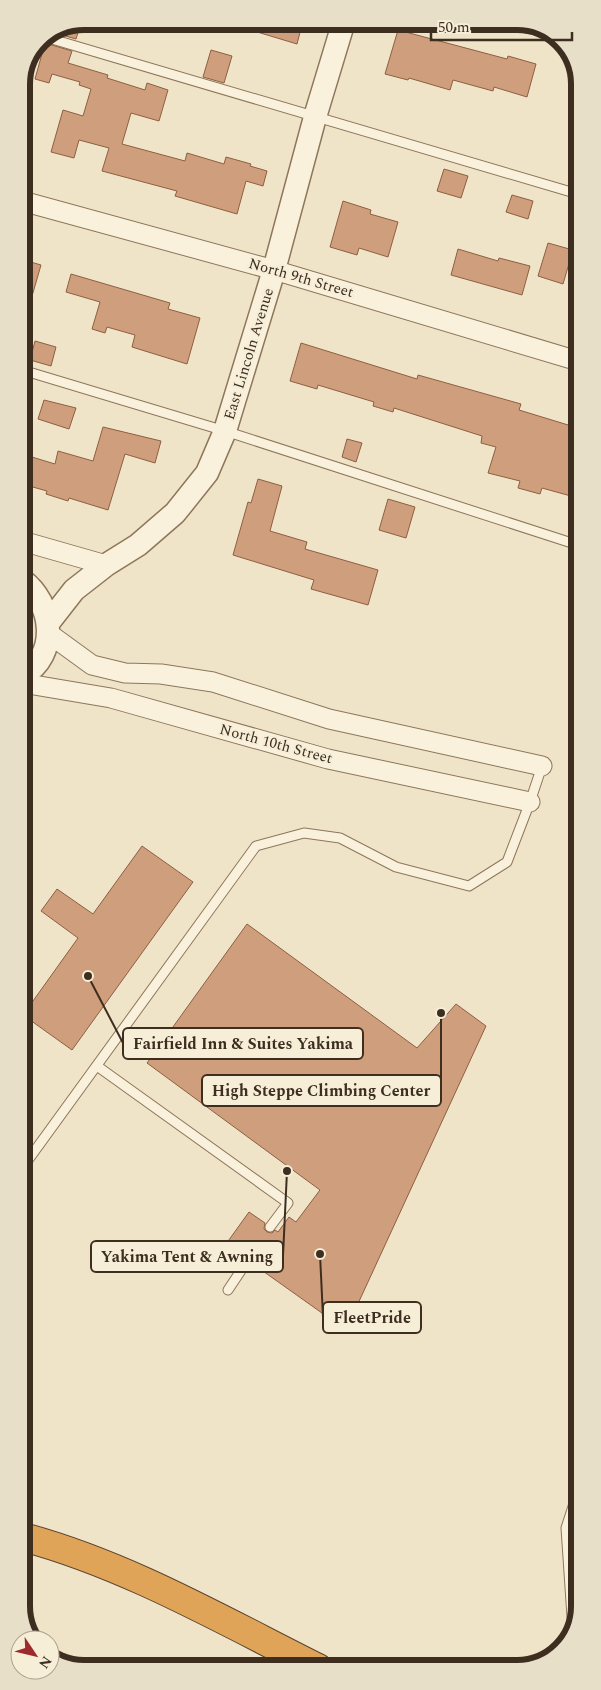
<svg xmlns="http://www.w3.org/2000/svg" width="601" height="1690" viewBox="0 0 601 1690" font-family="Spectral,serif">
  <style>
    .building { fill: #cf9f7d; stroke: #8d5f41 }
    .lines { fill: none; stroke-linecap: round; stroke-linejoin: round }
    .service-casing { stroke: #8d765c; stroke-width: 11 }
    .minor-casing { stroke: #8d765c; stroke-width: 21 }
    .tertiary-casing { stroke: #8d765c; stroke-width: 25 }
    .motorway-casing { stroke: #5b4430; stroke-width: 30 }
    .service { stroke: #faf1dc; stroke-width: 9 }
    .minor { stroke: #faf1dc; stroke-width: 19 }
    .tertiary { stroke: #faf1dc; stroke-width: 22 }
    .motorway { stroke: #e0a458; stroke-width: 28 }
    .labels { text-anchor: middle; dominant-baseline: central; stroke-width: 4.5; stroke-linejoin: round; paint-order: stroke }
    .street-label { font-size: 15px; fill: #3d2e20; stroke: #f7eed8 }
    .rim { fill: none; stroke: #3d2e20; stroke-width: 6 }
    .leader { fill: none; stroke: #3d2e20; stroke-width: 2 }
    .callout-dot { fill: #3d2e20; stroke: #f7eed8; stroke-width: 2 }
    .callout { fill: #f7eed8; stroke: #3d2e20; stroke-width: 2 }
    .callout-label { font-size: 16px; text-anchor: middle; font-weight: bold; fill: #3d2e20 }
  </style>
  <rect width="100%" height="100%" fill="#f0e4c8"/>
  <path class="building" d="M234,21H303L297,44L234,25Z
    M81,23L76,39L55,33L63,30Z
    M398,30L507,59L508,56L536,64L527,97L494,87L493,91L453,80L450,90L409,78L408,80L385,74Z
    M45,43L72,51L68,63L108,75L107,78L145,90L147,83L168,90L159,121L131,113L122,144L185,161L187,153L224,164L226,157L251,164L250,166L267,171L263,186L246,181L237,214L175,196L177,191L102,171L109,148L79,140L74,158L51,152L63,110L83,116L91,89L79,85L80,82L52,74L49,83L35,79Z
    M211,50L232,56L224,83L203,77Z
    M444,169L468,176L461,198L437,191Z
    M512,195L533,201L528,219L506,212Z
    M343,201L371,210L370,214L398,222L388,257L359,248L357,255L330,247Z
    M548,243L573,250L563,284L538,276Z
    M458,249L498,261L499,258L530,266L522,295L451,275Z
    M24,260L41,265L26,317L22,316V270Z
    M71,274L170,303L168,309L200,318L187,364L132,347L135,335L107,327L105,333L92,329L100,302L66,292Z
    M35,341L56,347L51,366L30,360Z
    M301,343L417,379L418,375L521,404L519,410L578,428V498L542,488L540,494L518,488L520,481L488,473L496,447L481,443L482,436L394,408L393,412L373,406L374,402L318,385L317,389L290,381Z
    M44,400L76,408L69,429L38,419Z
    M103,427L161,441L155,463L125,454L108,510L69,498L68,501L46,494L47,491L22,484V454L55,464L58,451L93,461Z
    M347,439L362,443L356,462L342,457Z
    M258,479L282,486L270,531L307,542L305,549L378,570L368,605L311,589L314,580L233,555L248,502L251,503Z
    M388,499L415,507L406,538L379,530Z
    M142,846L193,882L72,1050L23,1015L78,938L41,911L57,889L93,914Z
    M247,924L417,1048L456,1004L486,1026L356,1308L345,1302L336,1323L253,1264L252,1255L248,1254L243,1256L226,1244L249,1212L265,1223L264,1229L267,1232L272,1233L275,1230L278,1232L289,1217L296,1222L320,1190L147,1063Z"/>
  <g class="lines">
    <defs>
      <path id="service" d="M45,37L578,194
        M22,370L225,431L578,545
        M97,1066L288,1203L270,1227
        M23,1167L256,846L304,833L340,838L396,867L469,886L507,862L530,802L542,766
        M228,1290L248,1260
        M575,1619L572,1617L566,1528L580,1485"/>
      <path id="minor" d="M22,201L274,270L578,361
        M22,541L106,565
        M48,633L92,665L125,673L161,674L213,682L329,719L542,766
        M22,683L111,698L328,759L530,802"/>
      <path id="tertiary" d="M22,580C53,603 60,654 22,676
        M49,622L74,590L106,565L138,545L175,513L207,473L225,431L274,270L315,117L344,21"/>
      <path id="motorway" d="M23,1537C127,1565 222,1620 318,1668"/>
    </defs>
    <use href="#service" class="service-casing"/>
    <use href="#minor" class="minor-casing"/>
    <use href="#tertiary" class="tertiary-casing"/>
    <use href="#motorway" class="motorway-casing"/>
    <use href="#service" class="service"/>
    <use href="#minor" class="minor"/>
    <use href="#tertiary" class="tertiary"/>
    <use href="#motorway" class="motorway"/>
  </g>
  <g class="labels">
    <g class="street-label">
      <text transform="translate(301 278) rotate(16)">North 9th Street</text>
      <text transform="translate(249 354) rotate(-73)">East Lincoln Avenue</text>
      <text transform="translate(276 744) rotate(15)">North 10th Street</text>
    </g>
  </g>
  <path d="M0 0H601V1690H0ZM84 30H517A54 54 0 0 1 571 84V1606A54 54 0 0 1 517 1660H84A54 54 0 0 1 30 1606V84A54 54 0 0 1 84 30Z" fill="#e8dfc9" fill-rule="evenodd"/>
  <path class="rim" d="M84 30H517A54 54 0 0 1 571 84V1606A54 54 0 0 1 517 1660H84A54 54 0 0 1 30 1606V84A54 54 0 0 1 84 30Z"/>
  <path class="leader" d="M88 976L123 1043M441 1013L441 1090M287 1171L283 1256M320 1254L323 1317"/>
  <g class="callout-dot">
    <circle cx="88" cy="976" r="5"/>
    <circle cx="441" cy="1013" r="5"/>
    <circle cx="287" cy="1171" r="5"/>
    <circle cx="320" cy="1254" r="5"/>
  </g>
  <g class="callout">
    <rect x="123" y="1028" width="240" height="31" rx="5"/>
    <rect x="202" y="1075" width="239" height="31" rx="5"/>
    <rect x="91" y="1241" width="192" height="31" rx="5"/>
    <rect x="323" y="1302" width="98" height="31" rx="5"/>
  </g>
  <g class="callout-label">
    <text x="243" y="1049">Fairfield Inn &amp; Suites Yakima</text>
    <text x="321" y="1096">High Steppe Climbing Center</text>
    <text x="187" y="1262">Yakima Tent &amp; Awning</text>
    <text x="372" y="1323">FleetPride</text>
  </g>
  <g transform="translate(35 1655) rotate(125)"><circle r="24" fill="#f7eed8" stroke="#ada18e"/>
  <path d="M0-4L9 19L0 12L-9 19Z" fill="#9e2a2b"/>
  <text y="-8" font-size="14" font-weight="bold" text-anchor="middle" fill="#3d2e20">N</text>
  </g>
  <path d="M431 32v8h141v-8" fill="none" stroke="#3d2e20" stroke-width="2.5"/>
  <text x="438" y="32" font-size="15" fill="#3d2e20" stroke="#f7eed8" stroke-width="4" paint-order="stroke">50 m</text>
</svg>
